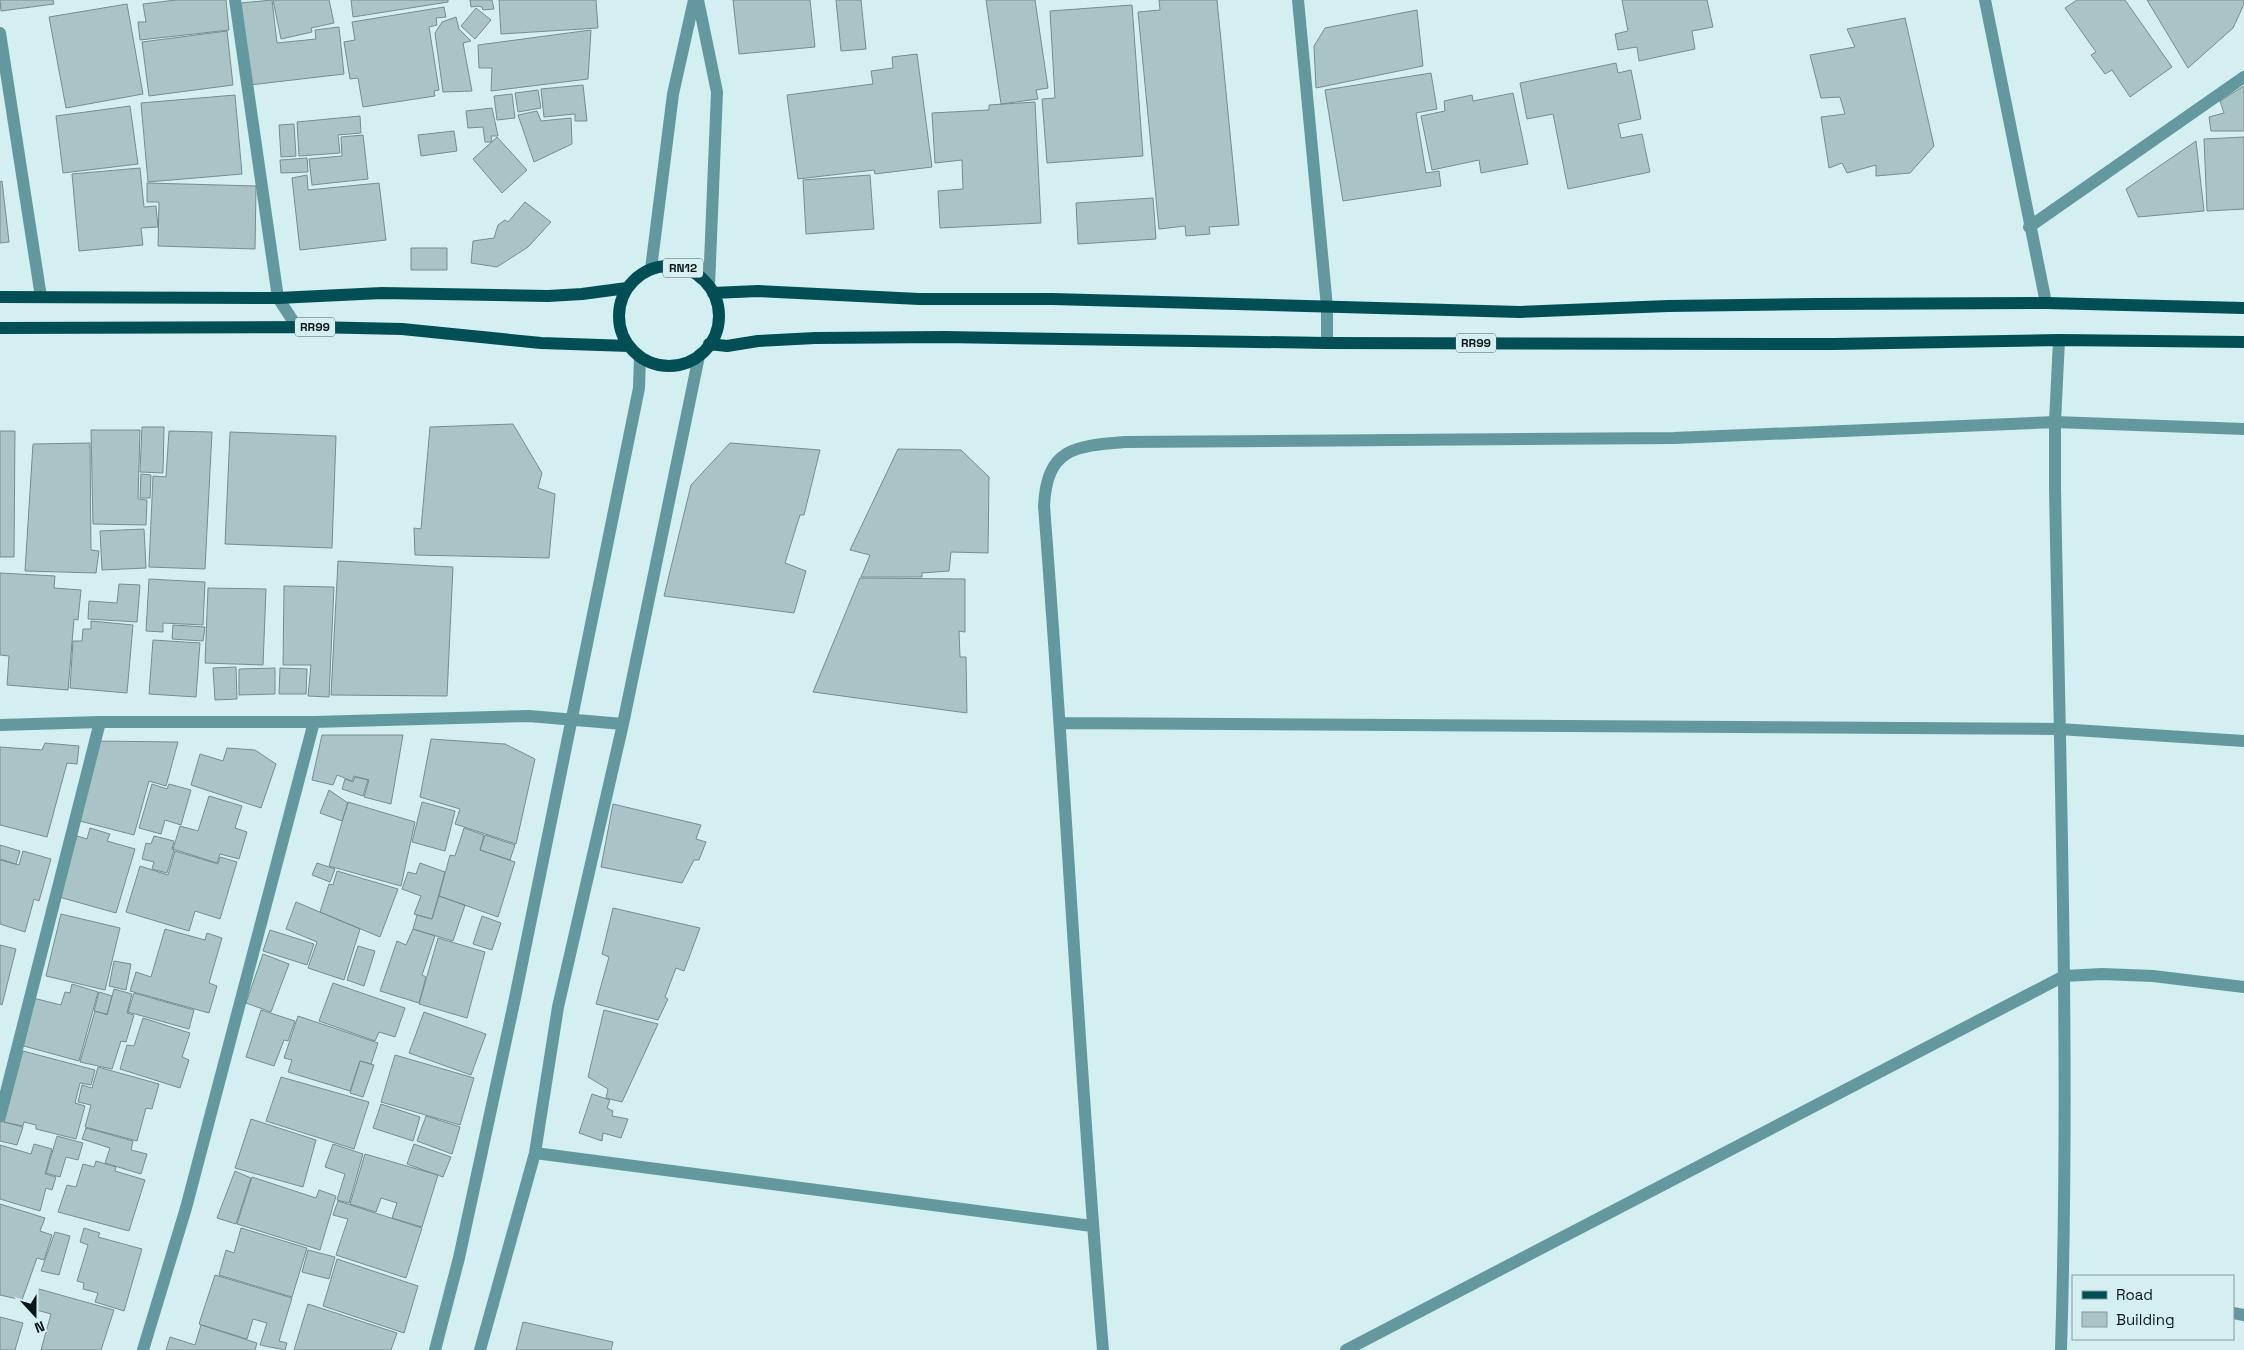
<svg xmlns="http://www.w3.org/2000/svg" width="2244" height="1350" viewBox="0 0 2244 1350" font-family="'Space Grotesk',sans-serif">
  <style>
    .building { fill: #a9c3c6; stroke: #748d90 }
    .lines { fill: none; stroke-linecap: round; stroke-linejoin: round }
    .minor { stroke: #62989e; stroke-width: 12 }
    .major { stroke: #024e55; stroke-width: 12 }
    .labels { text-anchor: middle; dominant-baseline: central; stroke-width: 4; stroke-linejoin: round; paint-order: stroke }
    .shield { fill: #d4eff2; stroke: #495859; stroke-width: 1 }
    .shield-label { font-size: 12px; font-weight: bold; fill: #0d1718 }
  </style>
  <rect width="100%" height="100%" fill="#d4eff2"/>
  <path class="building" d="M0,0H53L54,4L1,11Z
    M176,0H226L229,30L140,40L138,22H146L143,4Z
    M272,0L277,43L316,39L315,30L339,27L344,74L250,85L241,3Z
    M273,0H329L334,23L311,28L312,32L281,39Z
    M351,0H448V2L353,17Z
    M470,0H492L494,9L483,10L482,7L478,6L471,7Z
    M499,0H596L598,28L501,34Z
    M733,0H810L815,47L739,54Z
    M836,0H861L866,49L841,51Z
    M986,0H1035L1048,88L1036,90L1038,99L1001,104Z
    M1159,0H1217L1239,225L1209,227L1210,234L1186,236L1185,226L1159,229L1138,12L1160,10Z
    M1622,0H1707L1713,27L1692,31L1695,49L1639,61L1637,47L1618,50L1615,34L1628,31Z
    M2077,0H2125L2172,67L2130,97L2112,70L2105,74L2091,55L2096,52L2065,8Z
    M2147,0H2244V4L2233,28L2188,68Z
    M127,4L143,94L66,108L49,17Z
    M1132,5L1143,156L1047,163L1042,99L1055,98L1050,11Z
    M444,7L446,17L436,18L437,25L429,27L439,90L434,91L435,96L363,107L358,78L350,79L344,42L355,40L352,22Z
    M476,8L491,20L475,39L461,26Z
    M1417,10L1423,66L1316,88L1314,46L1325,28Z
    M456,17L459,29L471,41L463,43L472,91L443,92L435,33L442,22Z
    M1905,18L1934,146L1910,173L1876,176V165L1847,173L1842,163L1829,168L1821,117L1845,114L1840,97L1821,98L1810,55L1855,47L1847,29Z
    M591,30L588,79L491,91L492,68H479L478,45Z
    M227,31L233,85L149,96L142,42Z
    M917,54L932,167L875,174L874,170L798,179L787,95L873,84L871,71L893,68L892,57Z
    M1616,63L1618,73L1631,70L1641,119L1618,124L1621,138L1642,134L1650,172L1568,189L1553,114L1527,119L1520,83Z
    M1431,73L1437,109L1416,113L1426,173L1439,171L1441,186L1343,201L1325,90Z
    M583,85L587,121H575V114L544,117L541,89Z
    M2244,86V131H2211L2209,117L2224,113L2220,101Z
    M538,90L541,108L518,112L515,93Z
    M1513,93L1528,164L1481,173L1479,160L1432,170L1421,116L1445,111L1444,101L1472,95L1473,101Z
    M512,94L515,118L497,120L494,96Z
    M235,95L242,174L148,182L141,103Z
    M1035,102L1041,223L940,228L938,191L963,189L962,160L935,163L932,113L989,110V105Z
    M130,106L138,164L63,173L56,116Z
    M492,108L498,136H491L492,142H485L483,127L468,128L466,111Z
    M537,111L541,121L571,118L572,144L534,162L518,115Z
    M360,116L361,133L338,135L340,153L299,156L297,122Z
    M294,124L296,156L281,157L279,125Z
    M454,131L457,151L421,156L418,135Z
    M363,135L368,179L312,185L309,159L342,156L341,137Z
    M497,137L527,170L502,193L473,159Z
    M2244,137V209L2207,211L2204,139Z
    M2196,141L2204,211L2138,217L2126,189Z
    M307,158L308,172L281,173L280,160Z
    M140,168L144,207L156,206L158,227L141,228L143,245L79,251L72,174Z
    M307,175L308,190L379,183L386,240L300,250L292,178Z
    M870,175L874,229L806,234L803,180Z
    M2,181L9,242L0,243V182Z
    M147,183L256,186L255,249L158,246L159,202H147Z
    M1153,198L1156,239L1078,244L1076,203Z
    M525,202L551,222L528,247L497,267L471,263L473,241L494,238L498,225L505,220L508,222Z
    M411,248H447V270H411Z
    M513,424L542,473L538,488L555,494L549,558L415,555L414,528L421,529L430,427Z
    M142,427H164L163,473L140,472Z
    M91,430H140L138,499L147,500L146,525L93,524Z
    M0,431H15L14,557H0Z
    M169,431L212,432L205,569L149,567L153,476L166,477Z
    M230,432L336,436L332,548L225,544Z
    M90,443L91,550L99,551L96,573L25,571L33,444Z
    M730,443L820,450L804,515H800L785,563L806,571L794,613L664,596L691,485Z
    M898,449L961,450L989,477L988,553L951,552L949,571L922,573V577H861L870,555L850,550Z
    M141,474L151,475L150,498H140Z
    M144,529L146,568L102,570L100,531Z
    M338,561L453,567L447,696L331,695Z
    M0,573L55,576L54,588L81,590L78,620L74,619L68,690L7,685L9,656L0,655Z
    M860,578L965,579V632L959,631L960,657H966L967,713L813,692Z
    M149,579L205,582L203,625L163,623V632L146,631Z
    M119,584L140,585L137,622L88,619L89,601L117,603Z
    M284,586L334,587L329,697L308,696L311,665H283Z
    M208,588L266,589L263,665L205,663Z
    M91,621L133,625L127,693L70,688L73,641H82L83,629H91Z
    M173,625L205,627L203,641L172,639Z
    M153,640L200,643L196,697L149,694Z
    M236,667L237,699L215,700L213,668Z
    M275,668V694L239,695V669Z
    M280,668L307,669L306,694H279Z
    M322,735H403L391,804L364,797L369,780L354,776L352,781L337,775L333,785L312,780Z
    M431,739L505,744L535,759L516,844L455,824L460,809L420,797Z
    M92,741L178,742L166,786L149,781L134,835L72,819Z
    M45,743L79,746L77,764L67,763L47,837L0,825V747L42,750Z
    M227,748L255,750L276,764L261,808L191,785L200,754L223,761Z
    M355,777L368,780L363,796L342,789L345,779L353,782Z
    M152,784L167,789L169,784L191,790L181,825L165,820L161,834L139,828Z
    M329,790L348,803L342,821L320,813Z
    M209,796L242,806L235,828L247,832L239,859L220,854L217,863L173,849L180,826L198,831Z
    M348,802L415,822L401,886L329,866Z
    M422,802L455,811L445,851L412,842Z
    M613,804L701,825L696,839L706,842L699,860H694L682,883L601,867Z
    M90,828L110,834L107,841L135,849L116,913L59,897L77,836L87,839Z
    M464,828L484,835L480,850L515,862L498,917L439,896L450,855L455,856Z
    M485,835L515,845L510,860L480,850Z
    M154,836L174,841L172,849L174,850L167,873L152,869L154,862L142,859L146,843L151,844Z
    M0,845L20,851L16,864L0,859Z
    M23,851L51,859L39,901L34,899L25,932L0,924V860L19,865Z
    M175,851L218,864L220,857L237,862L220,919L195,911L189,931L126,912L140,866L168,875Z
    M317,863L335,869L330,882L312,875Z
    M420,863L445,872L432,919L414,914L421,896L402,889L408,872L416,874Z
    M337,871L398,889L380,937L320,912L329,884L333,885Z
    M439,896L465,905L453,941L413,929L417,915L432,919Z
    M296,902L360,929L344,980L308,968L317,942L286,929Z
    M613,908L700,928L684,971L676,968L665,997L668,999L658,1020L596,1004L609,957L602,954Z
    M61,914L120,928L105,990L46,976Z
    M482,916L501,923L492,950L473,944Z
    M165,929L205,940L207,933L222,938L209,983L217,986L209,1013L130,991L136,972L151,977Z
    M413,929L435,936L422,975L426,977L419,1003L380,991L397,941L406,945Z
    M270,930L314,944L307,965L263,951Z
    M438,938L485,952L467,1018L419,1004Z
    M0,945L16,949L2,1005L0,1004Z
    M358,946L375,951L364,986L347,980Z
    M263,954L289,964L271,1012L246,1003Z
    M114,961L131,964L126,990L109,986Z
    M333,983L405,1008L395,1037L379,1032L375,1041L319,1021Z
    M72,984L98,992L79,1061L20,1045L33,998L61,1005L65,992L70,993Z
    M114,989L132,994L127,1013L134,1015L126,1042L121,1041L112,1069L80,1062L95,1011L107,1015Z
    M99,992L112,996L107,1014L94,1011Z
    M134,993L194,1010L189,1029L128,1012Z
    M261,1010L295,1021L288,1041L284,1040L274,1066L246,1057Z
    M604,1010L658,1024L622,1102L606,1098L608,1089L588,1077Z
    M424,1012L486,1034L471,1075L409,1053Z
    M298,1016L378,1043L371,1064L360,1061L350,1091L288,1072L292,1060L284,1058Z
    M143,1018L190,1033L182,1057L189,1060L180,1088L120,1069L127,1045L134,1046Z
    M23,1051L95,1070L91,1085L80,1083L75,1103L85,1106L76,1139L36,1129V1125L24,1122L23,1126L4,1122Z
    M395,1055L474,1078L460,1125L381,1102Z
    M360,1061L374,1065L363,1097L350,1093Z
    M98,1067L159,1084L152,1109L146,1108L137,1141L85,1127L91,1105L78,1102L82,1085L92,1088Z
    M281,1077L369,1102L354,1149L266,1121Z
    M592,1094L610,1100L607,1108L613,1111L612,1116L628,1119L621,1138L603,1133L602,1141L579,1133Z
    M381,1104L420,1117L413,1141L373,1128Z
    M426,1116L460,1127L452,1154L417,1141Z
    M251,1119L316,1140L303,1187L235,1168Z
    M0,1121L23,1127L17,1145L0,1141Z
    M86,1128L133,1141L131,1150L147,1154L141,1174L105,1163L110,1148L82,1139Z
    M57,1136L83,1143L78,1160L66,1157L60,1177L46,1173Z
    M34,1144L52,1149L45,1174L56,1177L52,1190L46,1188L40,1211L0,1199V1145L31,1154Z
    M333,1144L363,1154L349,1203L337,1200L345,1174L325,1167Z
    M414,1144L451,1157L443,1177L407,1164Z
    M365,1154L438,1175L422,1227L392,1218L397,1203L381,1198L376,1212L350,1204Z
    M96,1161L116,1167L115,1171L145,1180L129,1231L58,1212L67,1185L76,1187L83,1164L94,1167Z
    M235,1171L251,1178L236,1224L217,1218Z
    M252,1177L316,1198L319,1190L336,1196L320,1250L237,1224Z
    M338,1201L422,1228L406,1278L336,1255L348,1219L333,1215Z
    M0,1204L45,1218L40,1231L52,1235L44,1260L37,1258L22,1300L0,1295Z
    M84,1228L100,1233L98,1237L142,1249L124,1311L95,1302L98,1293L83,1289L84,1283L77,1281L88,1245L80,1242Z
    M241,1228L307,1248L292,1297L219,1275L226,1250L234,1253Z
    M55,1232L70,1236L59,1275L41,1271Z
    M308,1250L335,1257L329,1279L302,1272Z
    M337,1259L418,1286L404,1333L323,1306Z
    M215,1275L292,1298L279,1341L287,1343L285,1350L260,1345L267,1323L253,1319L247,1339L199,1324Z
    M39,1289L114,1310L101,1350H41L51,1314L33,1309Z
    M308,1304L397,1333L391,1350H294Z
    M0,1317L23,1323L15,1350H0Z
    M523,1322L613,1342L611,1350H516Z
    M201,1325L257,1343L255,1350H166L170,1337L195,1345Z"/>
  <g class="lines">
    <path class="minor" d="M235,0L278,298L297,327
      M698,0L717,92L709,286
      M1298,0L1327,307V343
      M1985,0L2046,303
      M0,33L41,297
      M2029,227L2244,77
      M651,269L673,94L694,0
      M2059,340L2055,422V487C2060,774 2070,1062 2061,1350
      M1061,723L2059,729L2244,741
      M0,725L100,722H314L529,716L623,724
      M0,1116L100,722
      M535,1153L1092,1226
      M2233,1313L2244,1315
      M143,1350L186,1208L314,722
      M435,1350L459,1258L515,998L639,388L640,357
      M480,1350L535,1153L558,1007L623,724L699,356
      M1103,1350C1079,1069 1066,787 1044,506C1047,448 1074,446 1125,442L1674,438L2055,422L2244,429
      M1346,1350L2064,976L2102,974L2153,976L2244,987"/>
    <path class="major" d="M619 316a50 50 0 1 1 100 0a50 50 0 1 1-100 0Z
      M713,293L758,291L919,299H1052L1520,312L1668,306L1817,304L2046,303L2244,308
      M0,297L278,298L382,293L548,296L582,294L627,288
      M0,328L311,327L402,329L541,343L629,346
      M709,344L727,346L758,341L815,338L944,337L1327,343L1833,344L2059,340L2244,342"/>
  </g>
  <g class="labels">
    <g class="shield">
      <rect x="663" y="258.5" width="40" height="19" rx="4"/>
      <rect x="295" y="317.5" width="40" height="19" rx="4"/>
      <rect x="1456" y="333.5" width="40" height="19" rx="4"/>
    </g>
    <g class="shield-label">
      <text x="683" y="268">RN12</text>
      <text x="315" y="327">RR99</text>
      <text x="1476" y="343">RR99</text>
    </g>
  </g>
  <rect x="2072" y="1275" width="162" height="65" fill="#d4eff2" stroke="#84999b"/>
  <rect x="2082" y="1291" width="25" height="8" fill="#024e55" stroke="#84999b"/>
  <text x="2116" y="1300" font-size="15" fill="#0d1718">Road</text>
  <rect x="2082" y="1312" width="25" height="15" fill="#a9c3c6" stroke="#84999b"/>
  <text x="2116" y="1325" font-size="15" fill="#0d1718">Building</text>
  <g transform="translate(35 1315) rotate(159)" stroke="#d4eff2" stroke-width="4" paint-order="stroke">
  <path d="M0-4L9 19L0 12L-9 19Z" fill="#0d1718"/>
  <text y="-8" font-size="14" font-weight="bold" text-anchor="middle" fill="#0d1718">N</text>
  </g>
</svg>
